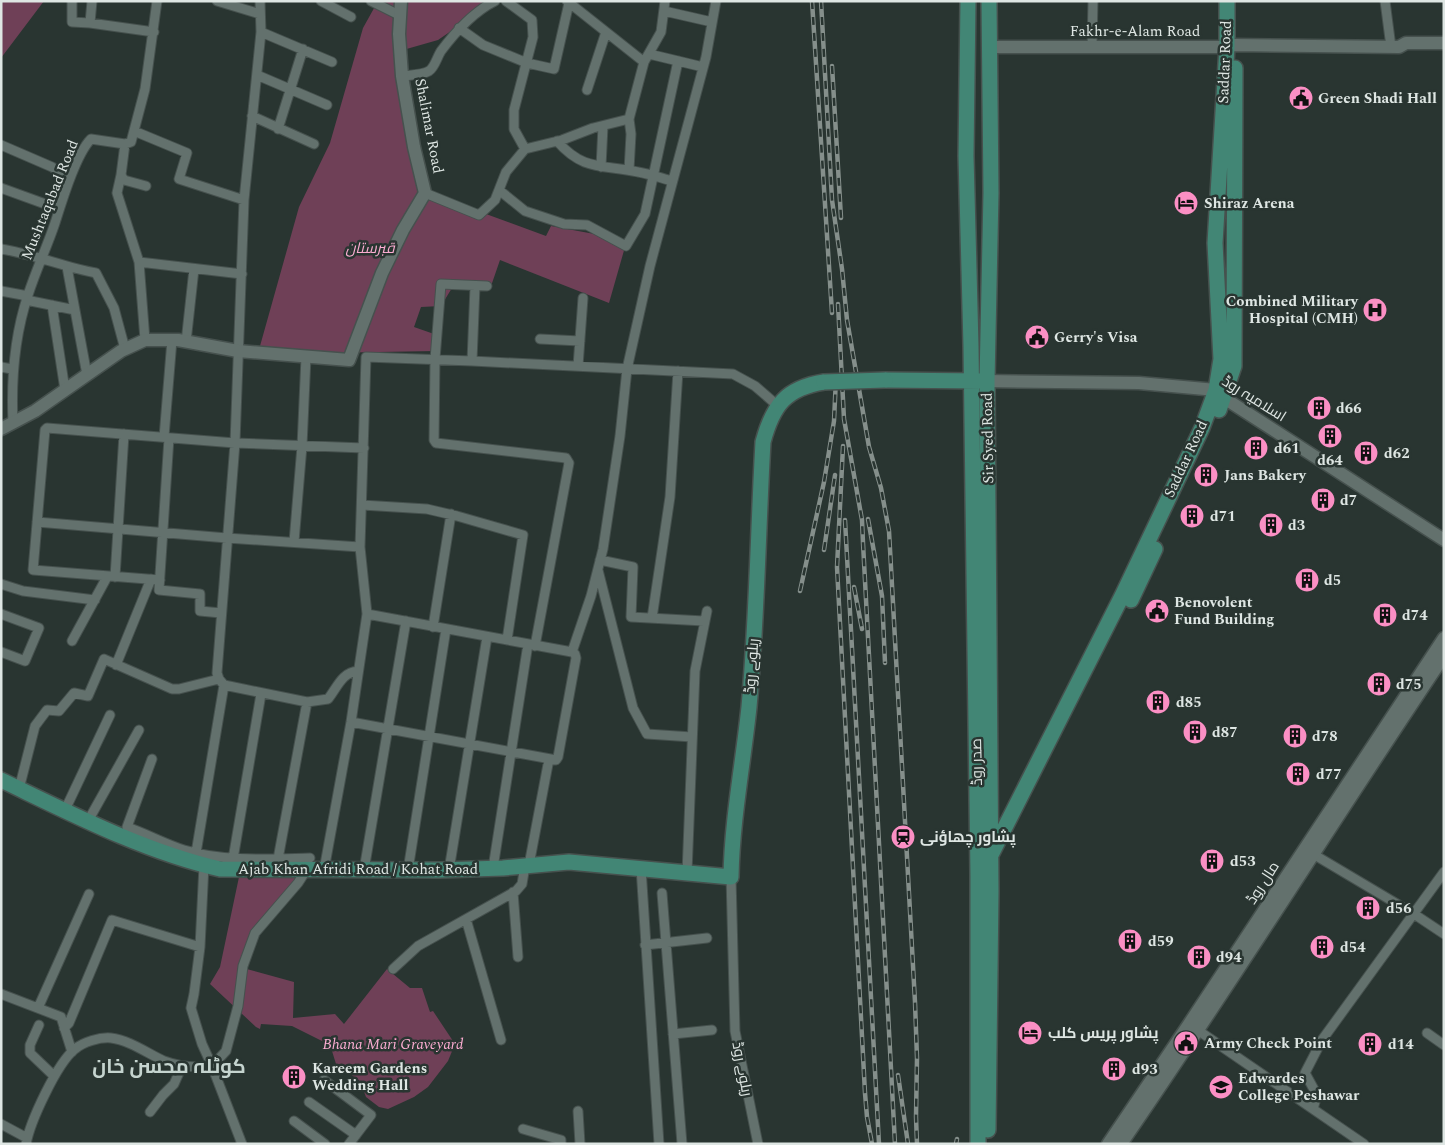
<svg xmlns="http://www.w3.org/2000/svg" width="1445" height="1145" viewBox="0 0 1445 1145" font-family="Spectral,Cairo,serif">
  <style>
    .green { fill: #6f4057 }
    .lines { fill: none; stroke-linecap: round; stroke-linejoin: round }
    .street-casing { stroke: #46514e; stroke-width: 11 }
    .secondary-casing { stroke: #46514e; stroke-width: 15 }
    .primary-casing { stroke: #46514e; stroke-width: 18 }
    .street { stroke: #63716d; stroke-width: 9 }
    .secondary { stroke: #63716d; stroke-width: 12 }
    .primary { stroke: #428675; stroke-width: 15 }
    .rail-casing { stroke: #858f8b; stroke-width: 4.5 }
    .rail { stroke: #293531; stroke-width: 2.5; stroke-dasharray: 8; stroke-linecap: butt }
    .primary-bridge-casing { stroke: #46514e; stroke-width: 18; stroke-linecap: butt }
    .primary-bridge { stroke: #428675; stroke-width: 15 }
    .labels { text-anchor: middle; dominant-baseline: central; stroke-width: 5; stroke-linejoin: round; paint-order: stroke }
    .street-label { font-size: 15px; fill: #dee6e3; stroke: #293531 }
    .poi-label { font-size: 15px; font-weight: bold; fill: #dee6e3; stroke: #293531; text-anchor: start }
    .park-label { font-size: 15px; font-style: italic; fill: #fcadd2; stroke: #293531 }
    .district-label { font-size: 20px; font-weight: bold; fill: #c5d4cf; stroke: #293531 }
  </style>
  <rect width="100%" height="100%" fill="#293531"/>
  <path class="green" d="M1,1H44L1,58Z
    M378,1H495L438,40L403,50L423,191L546,236L551,226L627,240L609,303L500,260L490,289L455,283L441,306L421,307L414,327L434,334L436,351L321,353L260,346L299,207L330,143L363,28Z
    M239,877H306L255,933L243,968L294,982L293,1018L335,1014L344,1024L387,969L410,988H422L430,1012L433,1011L455,1044L448,1061L428,1087L414,1097L388,1109L379,1107L366,1097L360,1081L336,1064L332,1051L326,1043L292,1026L261,1024L260,1029L256,1027L210,984L220,967Z"/>
  <g class="lines">
    <defs>
      <path id="street" d="M72,1V22L90,23
        M92,1L90,23L154,32
        M217,1L260,14
        M260,1L261,32L244,200L235,443L217,673L219,679L224,685L307,702L328,699C337,688 342,672 358,671
        M321,1L351,17
        M371,1L401,16
        M506,1L532,20L533,37L514,110V129L525,149
        M1385,1L1391,47
        M664,11L712,22
        M459,28L483,45L527,63L554,69L569,3
        M261,32L332,62
        M1092,47L1093,1
        M649,54L703,67
        M644,62L661,32L665,1
        M257,75L327,105
        M402,76C410,75 422,75 429,71C435,67 437,57 441,51C456,31 473,12 495,1
        M587,90L606,32
        M252,116L314,144
        M278,129L303,49
        M134,131L187,153L179,179L244,200
        M557,141C584,172 603,164 638,172C650,174 661,178 672,181
        M125,144L121,175L124,180L146,186
        M1,145L52,167L70,178
        M601,167L603,126
        M629,170L631,134L629,119
        M121,175L117,193L139,262L145,340
        M1,188L59,209
        M499,190L525,211L564,224L587,225L626,246L645,214L678,61
        M425,193L479,215L495,200L506,172L525,149L562,140L593,128L629,119L644,62L567,1
        M1,249C33,254 64,267 96,273L114,308L125,349
        M139,262L242,274
        M67,267L87,375
        M487,286L441,284L435,359L434,440L436,443L566,458L569,463L535,646
        M1,291L28,296
        M26,300L75,310
        M52,305L65,390
        M540,339L580,341
        M186,342L194,269
        M472,361L475,286
        M578,366L583,298
        M1,367L12,369
        M13,423C11,379 14,337 28,295C36,270 47,247 55,223C62,201 76,154 91,139L125,144L131,142L145,89L157,1
        M164,437L172,340
        M169,438L159,590L200,594V611L221,613
        M362,505L427,509L457,516L523,535L507,640
        M37,522L227,538L360,547
        M294,542L302,446L306,357
        M600,560L633,567L631,617L704,621
        M598,570L633,708L647,734L692,737
        M115,577L124,434
        M160,580L33,570L45,430L47,428L235,443L364,448
        M1,584L23,591L95,600
        M1,614L39,628L25,661L1,652
        M652,618L670,497L678,371
        M433,627L451,514
        M72,641L107,577
        M572,652L591,596L603,549L620,436L627,369L650,266L706,57L716,1
        M116,665L151,579
        M351,722L556,760L558,757L576,658L575,654L572,652L367,614
        M152,759L127,827C147,834 165,844 184,850C225,862 268,859 310,858
        M19,789L35,726L47,710L59,711L74,693L88,696L104,659L172,689H179L219,679
        M65,810L110,715
        M88,821L139,730
        M196,853L224,685
        M1313,854L1414,914L1444,934
        M233,859L261,694
        M278,859L307,702
        M204,865L200,947L194,994L191,1008L202,1044L212,1066L242,1144
        M529,865L549,759
        M493,868L528,644
        M641,868L659,1144
        M324,870L351,722L367,614L360,547L366,357L472,361L733,374L755,386L778,406
        M364,870L406,621
        M408,870L446,629
        M449,870L487,637
        M687,873L695,671L707,611
        M731,877L735,1031L758,1144
        M513,892L518,957
        M662,893L682,1144
        M466,919L501,1040
        M645,945L707,938
        M393,969L418,946L516,891L522,884L525,866
        M1,994L61,1017L72,1052
        M38,1008L89,894
        M39,1025L30,1045V1053L54,1076
        M64,1028L69,1023L112,920L200,947
        M1199,1031L1364,1144
        M1427,1033L1444,1045
        M673,1034L712,1030
        M324,1080L371,1115L349,1144
        M309,1102L356,1135
        M1313,1109L1317,1095L1305,1073L1322,1040L1444,872
        M578,1111L580,1144
        M150,1112L163,1095L174,1084L182,1066
        M294,1121L325,1144
        M1,1124L27,1138
        M523,1129L561,1140V1144
        M26,1144C30,1122 57,1063 75,1049C83,1042 100,1037 111,1038C129,1040 147,1053 164,1061C180,1067 195,1068 212,1066L226,1051L238,1006L243,966L255,933L298,883L307,869"/>
      <path id="secondary" d="M990,47H1227L1235,45L1399,47L1406,43H1444
        M987,381L1139,383L1216,390L1224,398L1444,540
        M1,429L35,411L121,351L145,340H178L238,351L349,360L382,273L403,230L425,193L414,147L402,76L399,34L401,1
        M1108,1144L1189,1024L1444,638
        M1121,1144C1232,983 1335,818 1444,656"/>
      <path id="primary" d="M968,1L966,156L971,346L978,876V1144
        M885,380L981,381
        M1219,410L1234,366L1235,68
        M1131,600L1155,549
        M1,780C72,814 143,851 220,869L440,870L503,868L569,862L731,877C732,820 743,764 749,707C757,619 758,530 763,442C773,405 786,388 824,382
        M992,853L1122,596L1202,428L1216,390L1221,359L1215,243L1227,47V1
        M988,1130L991,892L987,381L991,193L989,1"/>
    </defs>
    <use href="#street" class="street-casing"/>
    <use href="#secondary" class="secondary-casing"/>
    <use href="#primary" class="primary-casing"/>
    <use href="#street" class="street"/>
    <use href="#secondary" class="secondary"/>
    <use href="#primary" class="primary"/>
    <defs>
      <path id="rail" d="M812,1L832,313
        M821,1L832,200L842,269L847,320L869,447L881,488L889,531L915,1002L917,1058L916,1117L917,1144
        M832,66L841,218
        M838,304L844,419L862,520L863,543L895,1144
        M843,446L837,567L865,1093L867,1117L872,1144
        M868,519L882,596L885,663
        M845,520L879,1144
        M824,550L835,475
        M854,587L862,629
        M800,591L824,482L834,421L836,378
        M898,1075L908,1144
        M956,1144L957,1139"/>
    </defs>
    <use href="#rail" class="rail-casing"/>
    <use href="#rail" class="rail"/>
    <defs>
      <path id="primary-bridge" d="M824,382L885,380"/>
    </defs>
    <use href="#primary-bridge" class="primary-bridge-casing"/>
    <use href="#primary-bridge" class="primary-bridge"/>
  </g>
  <defs>
    <symbol id="civic-disc" viewBox="-11 -11 22 22"><circle r="9.5" fill="#fb8fc4" stroke="#293531"/><path d="M-.6-6.5H3V-4.5H.6V-3L4-1V1h2V6H-6V1h2V-1L-.6-3ZM-1.2 2.5V6h2.4V2.5Z" fill="#111"/></symbol>
    <symbol id="hotel-disc" viewBox="-11 -11 22 22"><circle r="9.5" fill="#fb8fc4" stroke="#293531"/><path d="M-6-4.5h1.5V1H6V5H4.5V3h-9V5H-6ZM-4 0a1.8 1.8 0 1 1 3.6 0ZM.5 0V-2.5h3Q6-2.5 6 0Z" fill="#111"/></symbol>
    <symbol id="hospital-disc" viewBox="-11 -11 22 22"><circle r="9.5" fill="#fb8fc4" stroke="#293531"/><path d="M-5-5h3v3.5h4V-5h3V5h-3V1.5h-4V5h-3Z" fill="#111"/></symbol>
    <symbol id="building-disc" viewBox="-11 -11 22 22"><circle r="9.5" fill="#fb8fc4" stroke="#293531"/><path d="M-4-6H4V6H1V3H-1V6H-4ZM-2.5-4.3h1.7v1.8h-1.7ZM.8-4.3h1.7v1.8H.8ZM-2.5-1h1.7V.8h-1.7ZM.8-1h1.7V.8H.8Z" fill="#111"/></symbol>
    <symbol id="station-disc" viewBox="-11 -11 22 22"><circle r="9.5" fill="#fb8fc4" stroke="#293531"/><path d="M-3-6H3Q5-6 5-4V2Q5 4 3 4L4.5 6H3L1.5 4h-3L-3 6H-4.5L-3 4Q-5 4-5 2V-4Q-5-6-3-6ZM-3.5-4v3h7v-3ZM-3.5 1v1.5H-2V1ZM2 1v1.5H3.5V1Z" fill="#111"/></symbol>
    <symbol id="university-disc" viewBox="-11 -11 22 22"><circle r="9.5" fill="#fb8fc4" stroke="#293531"/><path d="M0-5L7-2L0 1L-7-2ZM-4 1L0 2.5L4 1V4Q0 6-4 4Z" fill="#111"/></symbol>
  </defs>
  <g fill-rule="evenodd">
    <use href="#civic-disc" x="1287" y="84" width="28" height="28"/>
    <use href="#hotel-disc" x="1172" y="189" width="28" height="28"/>
    <use href="#hospital-disc" x="1361" y="296" width="28" height="28"/>
    <use href="#civic-disc" x="1023" y="323" width="28" height="28"/>
    <use href="#building-disc" x="1305" y="394" width="28" height="28"/>
    <use href="#building-disc" x="1316" y="422" width="28" height="28"/>
    <use href="#building-disc" x="1242" y="434" width="28" height="28"/>
    <use href="#building-disc" x="1352" y="439" width="28" height="28"/>
    <use href="#building-disc" x="1192" y="461" width="28" height="28"/>
    <use href="#building-disc" x="1309" y="486" width="28" height="28"/>
    <use href="#building-disc" x="1178" y="502" width="28" height="28"/>
    <use href="#building-disc" x="1257" y="511" width="28" height="28"/>
    <use href="#building-disc" x="1293" y="566" width="28" height="28"/>
    <use href="#civic-disc" x="1143" y="597" width="28" height="28"/>
    <use href="#building-disc" x="1371" y="601" width="28" height="28"/>
    <use href="#building-disc" x="1365" y="670" width="28" height="28"/>
    <use href="#building-disc" x="1144" y="688" width="28" height="28"/>
    <use href="#building-disc" x="1181" y="718" width="28" height="28"/>
    <use href="#building-disc" x="1281" y="722" width="28" height="28"/>
    <use href="#building-disc" x="1284" y="760" width="28" height="28"/>
    <use href="#station-disc" x="889" y="823" width="28" height="28"/>
    <use href="#building-disc" x="1198" y="847" width="28" height="28"/>
    <use href="#building-disc" x="1354" y="894" width="28" height="28"/>
    <use href="#building-disc" x="1116" y="927" width="28" height="28"/>
    <use href="#building-disc" x="1308" y="933" width="28" height="28"/>
    <use href="#building-disc" x="1185" y="943" width="28" height="28"/>
    <use href="#hotel-disc" x="1016" y="1019" width="28" height="28"/>
    <use href="#civic-disc" x="1172" y="1029" width="28" height="28"/>
    <use href="#building-disc" x="1356" y="1030" width="28" height="28"/>
    <use href="#building-disc" x="1100" y="1055" width="28" height="28"/>
    <use href="#building-disc" x="280" y="1063" width="28" height="28"/>
    <use href="#university-disc" x="1207" y="1073" width="28" height="28"/>
  </g>
  <g class="labels">
    <g class="street-label">
      <text x="1135" y="31">Fakhr-e-Alam Road</text>
      <text transform="translate(1225 62) rotate(-88)">Saddar Road</text>
      <text transform="translate(429 126) rotate(79)">Shalimar Road</text>
      <text transform="translate(50 200) rotate(-68)">Mushtaqabad Road</text>
      <text transform="translate(1254 399) rotate(32)">اسلامیہ روڈ</text>
      <text transform="translate(988 438) rotate(-91)">Sir Syed Road</text>
      <text transform="translate(1186 459) rotate(-65)">Saddar Road</text>
      <text transform="translate(752 666) rotate(-86)">ریلوے روڈ</text>
      <text transform="translate(977 762) rotate(-91)">صدر روڈ</text>
      <text x="358" y="869">Ajab Khan Afridi Road / Kohat Road</text>
      <text transform="translate(1263 883) rotate(-57)">مال روڈ</text>
      <text transform="translate(742 1069) rotate(79)">ریلوے روڈ</text>
    </g>
    <g class="poi-label">
      <text x="1318" y="98">Green Shadi Hall</text>
      <text x="1204" y="203">Shiraz Arena</text>
      <text x="1358" y="301" text-anchor="end">Combined Military<tspan x="1358" dy="17">Hospital (CMH)</tspan></text>
      <text x="1054" y="337">Gerry's Visa</text>
      <text x="1336" y="408">d66</text>
      <text x="1274" y="448">d61</text>
      <text x="1384" y="453">d62</text>
      <text x="1330" y="460" text-anchor="middle">d64</text>
      <text x="1224" y="475">Jans Bakery</text>
      <text x="1340" y="500">d7</text>
      <text x="1210" y="516">d71</text>
      <text x="1288" y="525">d3</text>
      <text x="1324" y="580">d5</text>
      <text x="1174" y="602">Benovolent<tspan x="1174" dy="17">Fund Building</tspan></text>
      <text x="1402" y="615">d74</text>
      <text x="1396" y="684">d75</text>
      <text x="1176" y="702">d85</text>
      <text x="1212" y="732">d87</text>
      <text x="1312" y="736">d78</text>
      <text x="1316" y="774">d77</text>
      <text x="920" y="837">پشاور چھاؤنی</text>
      <text x="1230" y="861">d53</text>
      <text x="1386" y="908">d56</text>
      <text x="1148" y="941">d59</text>
      <text x="1340" y="947">d54</text>
      <text x="1216" y="957">d94</text>
      <text x="1048" y="1033">پشاور پریس کلب</text>
      <text x="1204" y="1043">Army Check Point</text>
      <text x="1388" y="1044">d14</text>
      <text x="312" y="1068">Kareem Gardens<tspan x="312" dy="17">Wedding Hall</tspan></text>
      <text x="1132" y="1069">d93</text>
      <text x="1238" y="1078">Edwardes<tspan x="1238" dy="17">College Peshawar</tspan></text>
    </g>
    <g class="park-label">
      <text x="370" y="248">قبرستان</text>
      <text x="393" y="1044">Bhana Mari Graveyard</text>
    </g>
    <g class="district-label">
      <text x="169" y="1067">کوٹلہ محسن خان</text>
    </g>
  </g>
  <rect width="1445" height="1145" fill="none" stroke="#dee6e3" stroke-width="5"/>
</svg>
